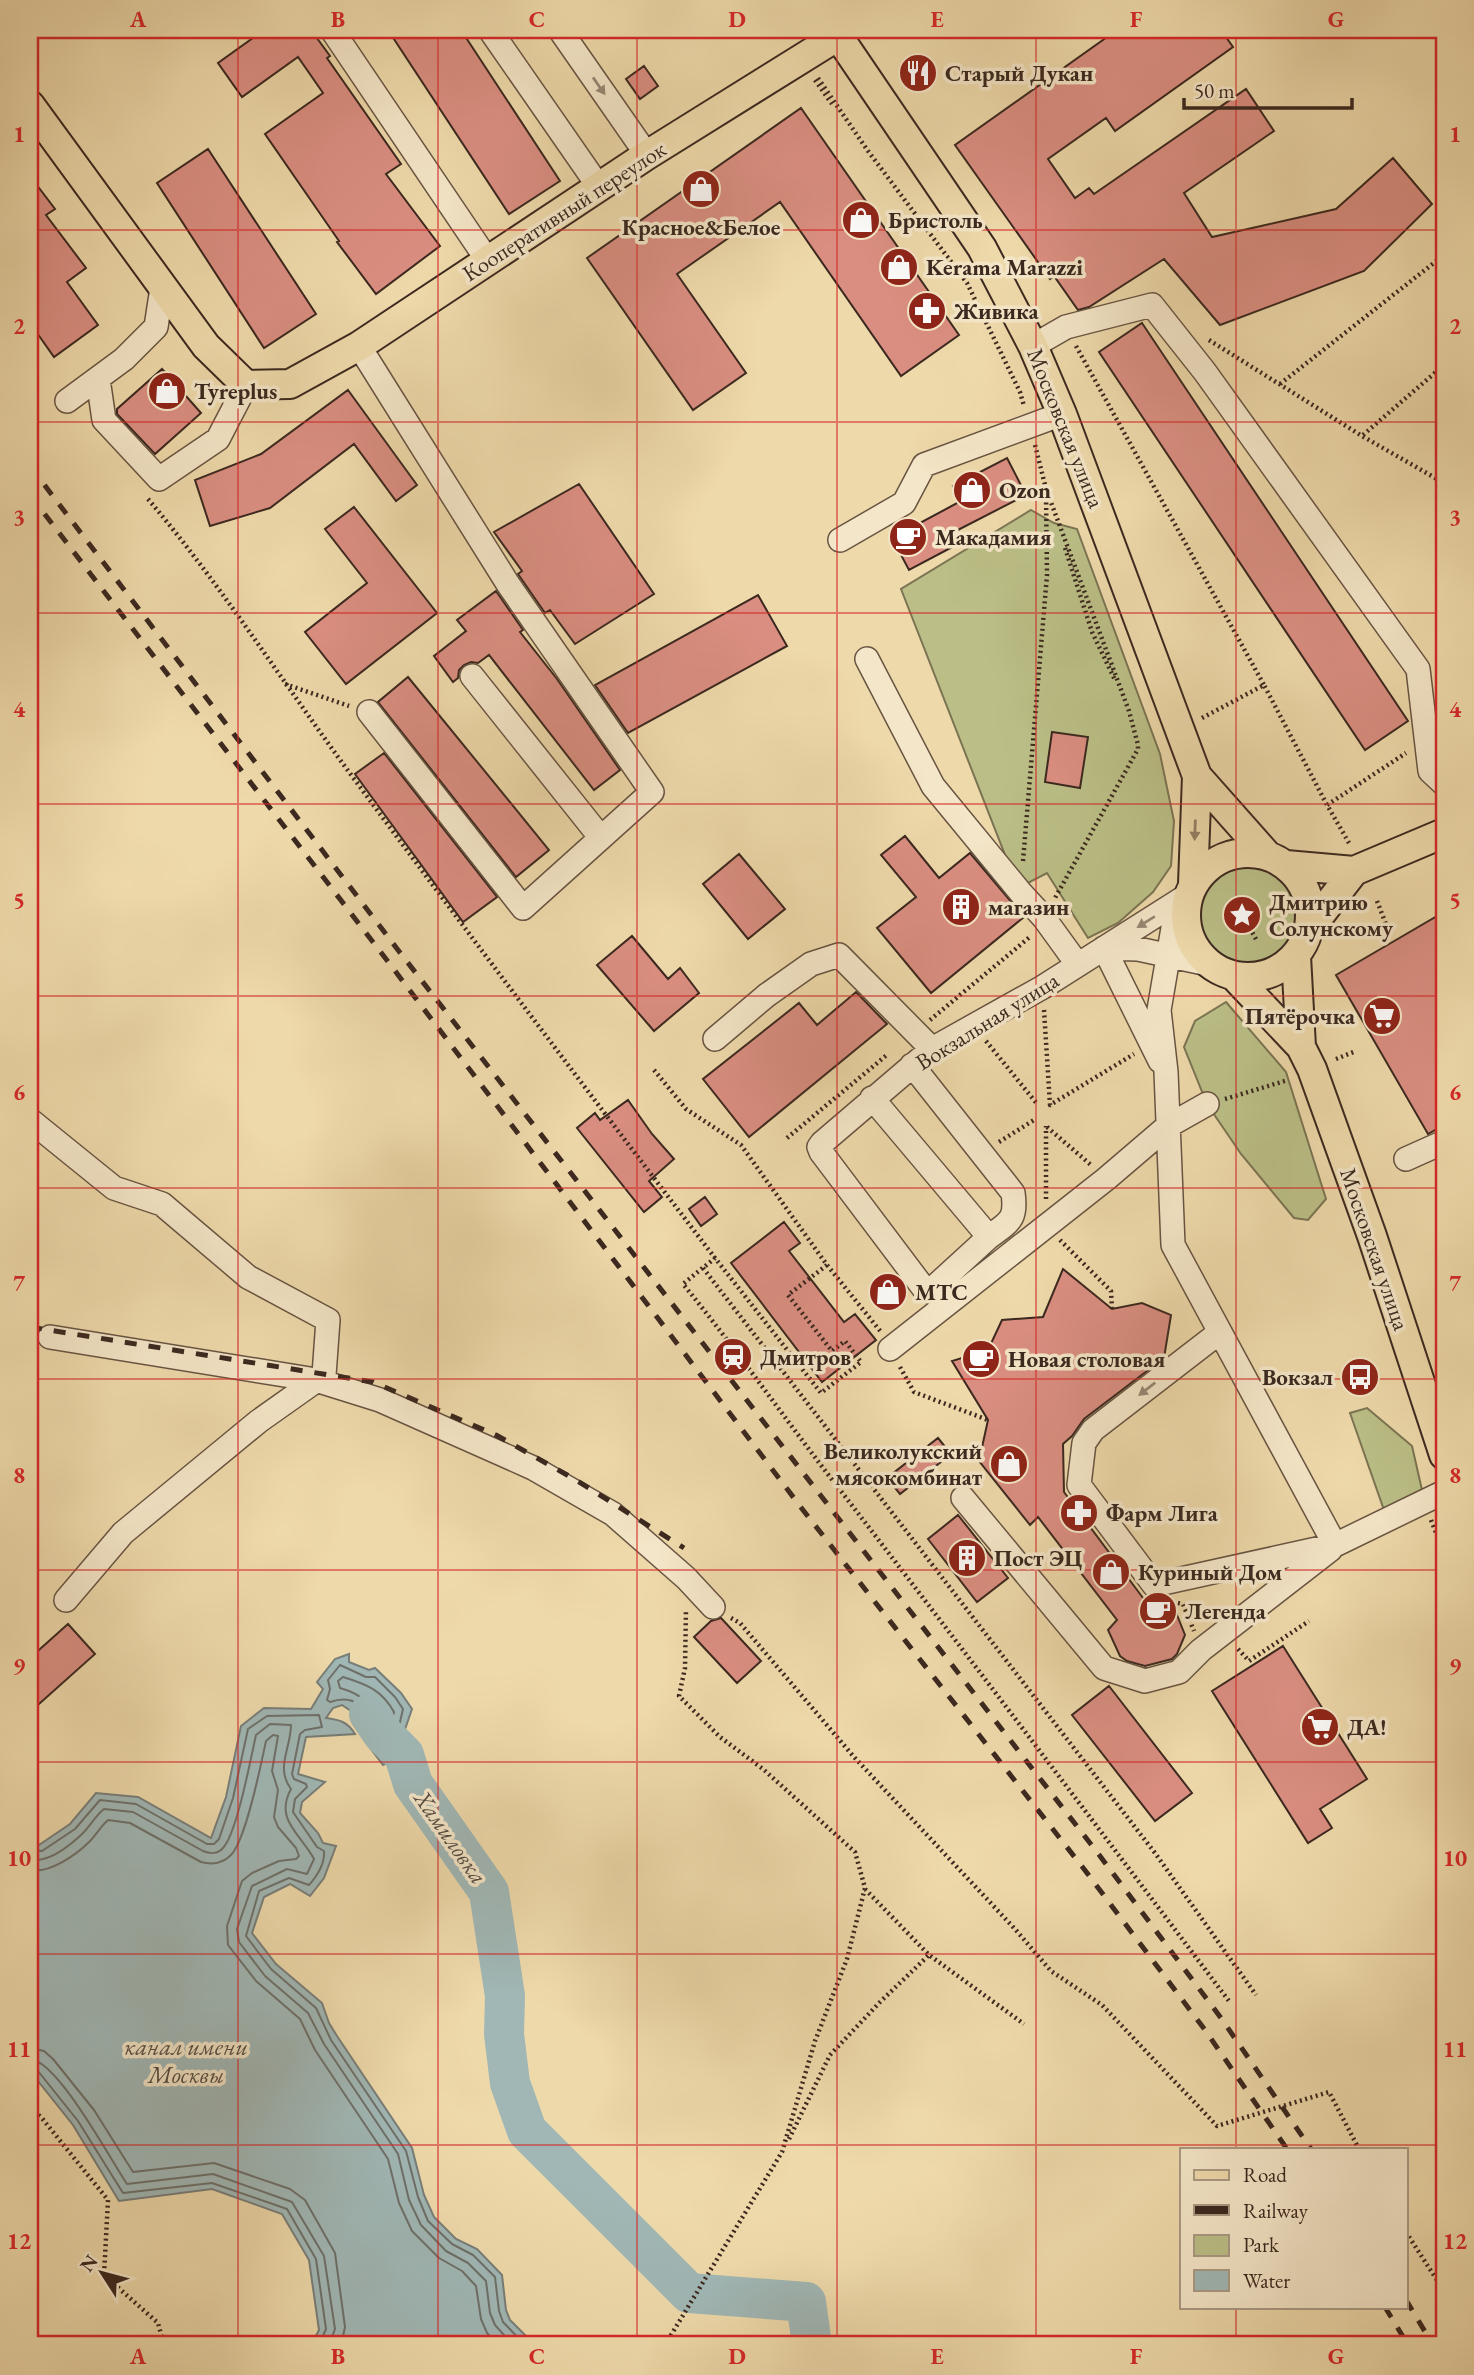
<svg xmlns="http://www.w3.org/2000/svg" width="1474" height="2375" viewBox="0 0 1474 2375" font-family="'EB Garamond',serif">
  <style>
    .green { fill: #bbbf87; stroke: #7b7453; stroke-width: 2 }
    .water { fill: #a0b7b5; stroke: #787e79; stroke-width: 2 }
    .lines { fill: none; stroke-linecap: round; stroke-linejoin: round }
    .shore { stroke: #6e706a; stroke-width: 2 }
    .river { stroke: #a0b7b5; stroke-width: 40 }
    .building { fill: #da8e81; stroke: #3b281f; stroke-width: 2 }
    .minor-casing { stroke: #685442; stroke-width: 26 }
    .major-casing { stroke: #3b281f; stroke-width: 32 }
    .path { stroke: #3b281f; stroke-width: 4.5; stroke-dasharray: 2 3.5; stroke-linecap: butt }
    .minor { stroke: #f4e6c8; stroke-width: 23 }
    .major { stroke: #eed9aa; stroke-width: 28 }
    .rail { stroke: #3b281f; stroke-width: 5; stroke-dasharray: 12 12; stroke-linecap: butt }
    .oneway { fill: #988774 }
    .oneway2 { fill: #948064 }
    .grid { fill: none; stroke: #d62828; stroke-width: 2; stroke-opacity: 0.55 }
    .labels { text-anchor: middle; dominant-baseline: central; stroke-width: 7; stroke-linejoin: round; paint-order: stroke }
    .poi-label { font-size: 23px; font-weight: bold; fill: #3b281f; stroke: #f4e6c8; text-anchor: start }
    .street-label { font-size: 23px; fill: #3b281f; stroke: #f4e6c8 }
    .water-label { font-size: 24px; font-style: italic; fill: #544c44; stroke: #f4e6c8 }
    .neatline { fill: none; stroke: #d62828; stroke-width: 2.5 }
    .grid-label { font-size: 23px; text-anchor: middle; font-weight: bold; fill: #d62828 }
  </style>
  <rect width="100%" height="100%" fill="#eed9aa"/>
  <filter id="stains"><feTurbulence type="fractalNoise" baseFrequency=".00286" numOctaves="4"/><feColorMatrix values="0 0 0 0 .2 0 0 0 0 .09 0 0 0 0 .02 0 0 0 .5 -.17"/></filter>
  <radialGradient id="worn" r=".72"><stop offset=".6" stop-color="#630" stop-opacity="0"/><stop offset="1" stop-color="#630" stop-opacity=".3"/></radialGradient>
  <path class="green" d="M1031,510L1054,523L1077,529L1160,754L1174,821L1171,866L1153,892L1118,923L1088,938L1047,873L1018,888L901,589Z
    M1193 915a55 55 0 1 1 110 0a55 55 0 1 1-110 0Z
    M1226,1002L1286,1072L1326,1199L1308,1220L1294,1218L1241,1154L1207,1104L1184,1047L1195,1021Z
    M1367,1408L1412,1446L1422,1490L1384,1510L1350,1413Z"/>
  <path class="water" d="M349,1654V1662L369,1670L375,1668L401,1693L412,1709L400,1744L404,1755L383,1765L368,1745L366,1727L360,1717L342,1705L333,1708L326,1718C339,1720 347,1721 355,1734L306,1737L298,1774L325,1782L302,1802L300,1813L318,1833L323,1843L336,1846L324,1878L310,1896L290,1884L264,1897L252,1933L276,1964L322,2003L329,2023L337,2036L412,2148L424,2195L434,2217L456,2239L477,2249L502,2275L506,2310L510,2320L535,2345H311L319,2330L309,2260L282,2214L212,2189L119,2201L73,2125L30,2071V1842L39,1845L70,1824L96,1793L138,1797L211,1838L226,1797L241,1726L264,1708L311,1709L323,1689L317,1682L335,1659Z"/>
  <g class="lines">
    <path class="shore" d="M340,1665L366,1677H375L395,1697L403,1709L393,1752L387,1755C366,1742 375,1687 330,1702L327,1700L330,1689L328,1680Z
      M343,1677C366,1684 382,1690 394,1712L388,1731H383C378,1707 362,1694 340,1688L338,1681Z
      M30,1850L42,1851L75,1829L100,1800L136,1804L207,1844H214L219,1839L233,1798L248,1729L267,1716L319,1715L322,1727L305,1730L300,1734L292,1774L294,1779L306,1784L307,1787L295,1799L293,1812L317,1847L324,1851C325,1864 317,1876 309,1885L289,1878L259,1891L246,1936L271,1969L316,2008L331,2040L406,2151L418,2197L428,2221L452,2244L473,2255L495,2277L499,2311L503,2322L525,2345
      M30,1859C47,1864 68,1847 81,1835C89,1828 95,1816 104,1809L133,1812L203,1851C210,1854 218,1854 223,1848C237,1833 251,1757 256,1735L270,1724L291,1725C291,1748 275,1768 291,1789C274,1820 301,1834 314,1859L307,1874L287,1869L252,1886L237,1929L239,1942L265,1976L308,2013L324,2044L398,2154L409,2200L421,2225L446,2251L468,2263L486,2281L490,2313L495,2325L513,2345
      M30,1870C49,1874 76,1855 89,1842C96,1835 101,1826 108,1820L130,1823L201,1862C212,1865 222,1864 231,1855C246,1840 261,1764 266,1741L273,1735L278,1736L272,1771L278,1790L274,1817L278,1827L296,1848L299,1856L296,1859L279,1861L252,1873L242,1881L227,1926L228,1945L256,1981L300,2019L315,2050L388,2159L399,2203L412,2231L439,2258L462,2271L476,2286L481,2319L487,2333L498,2345
      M30,2048L44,2051L53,2059L94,2110L133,2172L214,2163L290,2189L305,2200L335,2253L345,2327L341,2345
      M30,2059C58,2061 110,2159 127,2184L213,2174L292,2202L324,2256L335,2329L329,2345
      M30,2068L38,2071L78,2121L123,2193L212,2183L287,2209L316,2259L326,2329L319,2345"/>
    <path class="river" d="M369,1714L382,1733L404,1755L413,1784L489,1892L505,1996L504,2034L510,2083L527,2131L689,2293L806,2302L812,2345"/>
  </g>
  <path class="building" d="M264,30H311L330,56L327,58L401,164L386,174L440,246L376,294L337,242L339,241L265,134L323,93L298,57L242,97L218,63Z
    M388,30H461L560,181L509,214Z
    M1117,30H1221L1233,47L1115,131L1106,118L1048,159L1075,198L1089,188L1094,194L1246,89L1274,131L1184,193L1212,237L1336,209L1393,158L1432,204L1364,271L1220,325L1164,259L1089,307L1078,310L1054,276L1050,279L955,145Z
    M644,66L658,86L640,99L626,79Z
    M801,108L959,335L901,376L780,202L677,274L746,373L693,410L587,258Z
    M208,149L316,314L264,348L157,183Z
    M30,176L55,209L46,215L86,268L67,282L98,325L54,357L30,323Z
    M1142,323L1408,721L1365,750L1099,352Z
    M162,369L201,413L155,454L117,414V409Z
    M348,390L417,485L396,501L354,444L270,508L210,526L195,480L261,454Z
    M1007,458L1026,495L952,533L958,544L909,570L892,538L961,501L953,486Z
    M579,484L654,594L575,644L550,610L545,613L518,574L522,571L494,532Z
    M354,507L437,613L346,684L305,632L367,583L325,529Z
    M496,591L523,630L520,632L557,679L620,770L594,790L489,655L478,663L471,662L464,665L459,670L458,678L453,682L434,656L466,631L457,620Z
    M758,595L787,646L628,733L595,685Z
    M408,677L549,850L516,877L378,702Z
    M1052,732L1088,737L1080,788L1045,782Z
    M384,753L497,897L463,922L355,774Z
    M905,836L939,878L970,853L1024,917L931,993L877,928L916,897L881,855Z
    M739,854L785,909L748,939L703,884Z
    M1444,912V1125L1428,1134L1336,975Z
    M632,936L668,979L680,968L699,993L654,1031L597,965Z
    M856,992L887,1024L749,1137L703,1079L799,1003L817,1025Z
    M628,1100L652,1134L674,1159L649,1181L662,1197L644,1212L577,1128L595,1113L600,1120Z
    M705,1197L717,1214L701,1226L689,1209Z
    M784,1222L800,1243L789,1251L844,1322L855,1314L876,1340L822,1382L731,1263Z
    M1063,1269L1112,1309L1142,1303L1171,1315L1164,1358L1084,1419L1072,1436L1063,1444L1064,1492L1146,1602L1175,1610L1185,1635L1177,1654L1172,1659L1145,1666L1127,1661L1120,1656L1108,1630L1117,1620L1038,1517L1030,1525L979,1461L988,1420L952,1361L988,1350L1002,1320L1043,1317Z
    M938,1438L951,1454L900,1494L887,1478Z
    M958,1515L1008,1578L977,1602L928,1539Z
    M721,1618L761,1661L737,1683L694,1637L711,1621Z
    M68,1624L95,1654L30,1712V1658Z
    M1283,1646L1367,1779L1320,1809L1332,1828L1308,1843L1212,1691Z
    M1109,1686L1192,1793L1155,1821L1072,1715Z"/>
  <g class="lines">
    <defs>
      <path id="minor" d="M332,30L488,261
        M490,30L599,187
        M560,30L647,155
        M359,346L508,584L652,792L523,908L369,712
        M1033,346L1066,327L1152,305L1205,372L1418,669L1430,771L1444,784
        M98,379L104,420L159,479L218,439L246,385
        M67,401L124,359L156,327L162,288
        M840,540L904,503L924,465L1062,414
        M867,659L933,786L1021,893L1044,918L1078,965
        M472,676L601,838
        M1188,895L1173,928L1159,1010L1166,1072L1173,1245L1335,1545
        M1104,948L1160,1061
        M1104,948L1138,949L1208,964
        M715,1039L767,995L811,964L839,955L932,1049
        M912,1065L1013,1193C1017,1220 1009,1222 989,1237
        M872,1098L989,1237L930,1291L925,1290L821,1152L819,1147L822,1143L932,1049L1043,987L1188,895
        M30,1120L114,1188L162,1204L248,1277L328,1320L324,1375L259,1421L123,1533L66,1600
        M1406,1159L1444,1142
        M1220,1332L1093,1430L1084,1443L1079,1485L1154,1585L1335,1545L1444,1492
        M50,1337L316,1380L380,1400L533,1468L613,1514L686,1578L713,1607
        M890,1349L1106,1179L1168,1126L1207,1104
        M963,1498L1104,1668L1145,1681L1179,1672L1201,1650L1330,1550"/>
      <path id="major" d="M834,30L982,248L1033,346L1062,414L1197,776L1267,855
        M30,105L206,346L246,385L290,384L359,346L647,155L838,36
        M1186 915a62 62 0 1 1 124 0a62 62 0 1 1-124 0Z
        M1286,865L1354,871L1444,833
        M1193,884L1197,776
        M1310,928L1354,871
        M1296,956L1301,1047
        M1234,976L1301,1047L1312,1069L1372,1236L1444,1455"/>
    </defs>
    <use href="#minor" class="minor-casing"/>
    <use href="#major" class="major-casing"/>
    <path class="path" d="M818,78L868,151L967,283L1020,392L1024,406
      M815,80L832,104
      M1209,340L1362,436L1444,483
      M1076,346L1264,685
      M1280,384L1444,255
      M1363,435L1444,365
      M1035,445L1046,489L1129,711L1138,745V749L1055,898
      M148,499C221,585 282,681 349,772C469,935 592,1097 715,1258
      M1065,548L1092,632L1115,680
      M285,684L349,706
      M1202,718L1264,685L1327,805
      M1349,843L1327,805L1406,753
      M1023,861L1047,575L1046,493
      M1377,901L1389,932
      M1247,923L1257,941
      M1044,1010L1050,1105L1134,1054
      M930,1020L1031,936
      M986,1041L1038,1105
      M1336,1059L1356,1051
      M654,1070L686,1109L741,1145L827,1265L881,1332
      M1225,1099L1288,1080
      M1047,1127L1091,1165
      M787,1138L888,1054
      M999,1142L1034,1120
      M1046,1199V1126
      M1060,1240L1111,1291L1112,1309
      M827,1265L788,1295L832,1351L845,1341L861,1362L821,1393L715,1258L683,1284C737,1350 785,1419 837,1486C969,1657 1099,1829 1229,2001
      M703,1268L1155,1853L1256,1995
      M900,1367L914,1392L988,1420
      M1431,1520L1444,1553
      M1178,1603L1183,1604L1194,1631
      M731,1618L740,1623L854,1757L1015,1929L1051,1971L1102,2005L1217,2126L1329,2092L1359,2149
      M1238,1649L1249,1661L1309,1621
      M865,1889L929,1955L1024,2024
      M30,2108L41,2117L108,2200L104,2275L158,2323L164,2345
      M789,2139L830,2055L880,2002L929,1955
      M1406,2232L1444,2291
      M665,2345L782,2152L815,2041L847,1959L865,1888L855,1852L763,1769L720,1737L679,1696L685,1668L686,1609"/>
    <use href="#minor" class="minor"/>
    <use href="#major" class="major"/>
    <path class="rail" d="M30,466L398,950L1100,1856L1221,2018L1311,2149
      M30,495L386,959L803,1510L1084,1869L1205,2030L1287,2149
      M30,1327L373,1382L496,1435L576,1480L684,1548
      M1406,2300L1433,2345
      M1385,2307L1408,2345"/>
  </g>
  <defs><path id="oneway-solid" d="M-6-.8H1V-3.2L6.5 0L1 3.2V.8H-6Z" transform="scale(1.75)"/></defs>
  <g class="oneway">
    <use href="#oneway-solid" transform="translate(599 86) rotate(55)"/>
    <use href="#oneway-solid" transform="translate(1146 922) rotate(148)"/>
    <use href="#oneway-solid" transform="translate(1147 1389) rotate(142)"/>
  </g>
  <use class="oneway2" href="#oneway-solid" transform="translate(1195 830) rotate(92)"/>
  <path class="grid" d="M238,30V2345M438,30V2345M637,30V2345M837,30V2345M1036,30V2345M1236,30V2149M30,230H1444M30,422H1444M30,613H1444M30,804H1444M30,996H1444M30,1188H1444M30,1379H1444M30,1570H1444M30,1762H1444M30,1954H1444M30,2145H1444M1236,2307V2345"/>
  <defs>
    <symbol id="restaurant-disc" viewBox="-11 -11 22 22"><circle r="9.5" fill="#8f2418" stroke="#f4e6c8"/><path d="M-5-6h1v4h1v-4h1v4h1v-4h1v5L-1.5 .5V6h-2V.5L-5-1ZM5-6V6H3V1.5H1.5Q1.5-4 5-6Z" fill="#fff"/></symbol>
    <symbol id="shop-disc" viewBox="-11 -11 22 22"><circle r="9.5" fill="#8f2418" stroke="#f4e6c8"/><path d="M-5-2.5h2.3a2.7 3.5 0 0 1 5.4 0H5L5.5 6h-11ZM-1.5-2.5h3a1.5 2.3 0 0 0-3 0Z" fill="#fff"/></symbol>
    <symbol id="pharmacy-disc" viewBox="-11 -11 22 22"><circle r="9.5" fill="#8f2418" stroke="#f4e6c8"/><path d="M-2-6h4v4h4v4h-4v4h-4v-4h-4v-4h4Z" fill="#fff"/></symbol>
    <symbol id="cafe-disc" viewBox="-11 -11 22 22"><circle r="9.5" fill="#8f2418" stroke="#f4e6c8"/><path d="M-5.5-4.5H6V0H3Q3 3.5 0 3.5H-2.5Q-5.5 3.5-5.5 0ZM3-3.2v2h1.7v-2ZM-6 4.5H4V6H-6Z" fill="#fff"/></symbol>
    <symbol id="building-disc" viewBox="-11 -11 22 22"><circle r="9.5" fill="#8f2418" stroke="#f4e6c8"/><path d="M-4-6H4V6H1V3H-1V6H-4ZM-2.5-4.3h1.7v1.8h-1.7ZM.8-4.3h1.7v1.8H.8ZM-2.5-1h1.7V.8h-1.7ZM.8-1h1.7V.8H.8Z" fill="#fff"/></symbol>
    <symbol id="sight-disc" viewBox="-11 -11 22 22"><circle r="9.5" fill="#8f2418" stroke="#f4e6c8"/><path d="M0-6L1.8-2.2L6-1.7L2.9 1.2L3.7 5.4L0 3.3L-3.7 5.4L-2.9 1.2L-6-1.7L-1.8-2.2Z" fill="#fff"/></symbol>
    <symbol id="supermarket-disc" viewBox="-11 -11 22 22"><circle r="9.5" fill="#8f2418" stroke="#f4e6c8"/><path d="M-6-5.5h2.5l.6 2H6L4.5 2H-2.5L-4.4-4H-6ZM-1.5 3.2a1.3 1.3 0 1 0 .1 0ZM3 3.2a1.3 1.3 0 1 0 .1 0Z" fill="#fff"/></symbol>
    <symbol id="station-disc" viewBox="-11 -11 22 22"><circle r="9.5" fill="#8f2418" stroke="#f4e6c8"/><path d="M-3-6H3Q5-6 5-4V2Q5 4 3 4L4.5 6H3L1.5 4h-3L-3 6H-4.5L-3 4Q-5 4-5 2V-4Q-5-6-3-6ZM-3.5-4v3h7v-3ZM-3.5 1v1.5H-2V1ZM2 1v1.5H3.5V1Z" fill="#fff"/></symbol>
    <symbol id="bus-disc" viewBox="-11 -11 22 22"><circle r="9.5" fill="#8f2418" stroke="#f4e6c8"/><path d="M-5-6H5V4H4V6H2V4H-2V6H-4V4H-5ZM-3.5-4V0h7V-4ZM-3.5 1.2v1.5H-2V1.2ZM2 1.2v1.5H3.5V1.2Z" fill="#fff"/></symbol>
  </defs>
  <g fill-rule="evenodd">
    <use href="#restaurant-disc" x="896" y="51" width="44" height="44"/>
    <use href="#shop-disc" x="679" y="167" width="44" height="44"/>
    <use href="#shop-disc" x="839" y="198" width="44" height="44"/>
    <use href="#shop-disc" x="877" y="245" width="44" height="44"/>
    <use href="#pharmacy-disc" x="905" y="289" width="44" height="44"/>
    <use href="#shop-disc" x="145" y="369" width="44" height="44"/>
    <use href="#shop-disc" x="950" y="468" width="44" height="44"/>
    <use href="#cafe-disc" x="886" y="515" width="44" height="44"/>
    <use href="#building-disc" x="939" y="885" width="44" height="44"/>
    <use href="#sight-disc" x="1220" y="893" width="44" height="44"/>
    <use href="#supermarket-disc" x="1360" y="994" width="44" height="44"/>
    <use href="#shop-disc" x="866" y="1270" width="44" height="44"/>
    <use href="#station-disc" x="711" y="1335" width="44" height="44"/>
    <use href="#cafe-disc" x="959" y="1337" width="44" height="44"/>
    <use href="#bus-disc" x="1338" y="1355" width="44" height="44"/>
    <use href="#shop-disc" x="987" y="1442" width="44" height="44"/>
    <use href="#pharmacy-disc" x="1057" y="1491" width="44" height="44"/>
    <use href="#building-disc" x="945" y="1536" width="44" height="44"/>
    <use href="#shop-disc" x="1089" y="1550" width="44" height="44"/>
    <use href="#cafe-disc" x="1136" y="1589" width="44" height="44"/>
    <use href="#supermarket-disc" x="1298" y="1705" width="44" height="44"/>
  </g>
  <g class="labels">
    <g class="poi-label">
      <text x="945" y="73">Старый Дукан</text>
      <text x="888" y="220">Бристоль</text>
      <text x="701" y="227" text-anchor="middle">Красное&amp;Белое</text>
      <text x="926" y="267">Kerama Marazzi</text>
      <text x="954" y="311">Живика</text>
      <text x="194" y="391">Tyreplus</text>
      <text x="999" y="490">Ozon</text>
      <text x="935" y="537">Макадамия</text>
      <text x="1269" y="902">Дмитрию<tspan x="1269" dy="26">Солунскому</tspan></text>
      <text x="988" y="907">магазин</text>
      <text x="1355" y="1016" text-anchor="end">Пятёрочка</text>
      <text x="915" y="1292">МТС</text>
      <text x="760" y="1357">Дмитров</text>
      <text x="1008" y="1359">Новая столовая</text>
      <text x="1333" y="1377" text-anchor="end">Вокзал</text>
      <text x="982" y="1451" text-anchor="end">Великолукский<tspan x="982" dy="26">мясокомбинат</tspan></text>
      <text x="1106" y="1513">Фарм Лига</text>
      <text x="994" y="1558">Пост ЭЦ</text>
      <text x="1138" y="1572">Куриный Дом</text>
      <text x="1185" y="1611">Легенда</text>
      <text x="1347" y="1727">ДА!</text>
    </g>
    <g class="street-label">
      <text transform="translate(564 211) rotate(-33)">Кооперативный переулок</text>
      <text transform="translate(1066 428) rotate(68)">Московская улица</text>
      <text transform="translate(987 1021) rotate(-32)">Вокзальная улица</text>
      <text transform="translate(1375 1249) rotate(71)">Московская улица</text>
    </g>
    <g class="water-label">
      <text transform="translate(451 1837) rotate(55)">Хамиловка</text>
      <text x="186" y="2046">канал имени<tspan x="186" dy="28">Москвы</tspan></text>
    </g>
  </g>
  <rect width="1474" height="2375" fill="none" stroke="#eed9aa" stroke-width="77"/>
  <rect x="1180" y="2148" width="228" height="161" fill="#f4e6c8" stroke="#aa9a84" stroke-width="2"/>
  <rect x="1194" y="2170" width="35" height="10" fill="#eed9aa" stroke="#aa9a84" stroke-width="2"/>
  <text x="1243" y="2182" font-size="21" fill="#3b281f">Road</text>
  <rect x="1194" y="2205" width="35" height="10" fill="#3b281f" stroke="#aa9a84" stroke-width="2"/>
  <text x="1243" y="2218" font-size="21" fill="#3b281f">Railway</text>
  <rect x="1194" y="2235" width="35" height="21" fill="#bbbf87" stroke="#aa9a84" stroke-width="2"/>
  <text x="1243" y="2252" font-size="21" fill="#3b281f">Park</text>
  <rect x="1194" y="2270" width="35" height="21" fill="#a0b7b5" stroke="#aa9a84" stroke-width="2"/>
  <text x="1243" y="2288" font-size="21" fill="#3b281f">Water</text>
  <g transform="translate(102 2273) rotate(306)" stroke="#f4e6c8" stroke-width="5" paint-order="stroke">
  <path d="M0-5L12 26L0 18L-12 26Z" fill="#3b281f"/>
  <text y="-10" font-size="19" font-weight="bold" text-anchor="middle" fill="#3b281f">N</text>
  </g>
  <path d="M1184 98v10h168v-10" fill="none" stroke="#3b281f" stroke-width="3.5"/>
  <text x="1194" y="98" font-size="21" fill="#3b281f" stroke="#f4e6c8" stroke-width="5" paint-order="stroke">50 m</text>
  <rect x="38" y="38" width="1398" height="2298" class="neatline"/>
  <g class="grid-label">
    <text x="138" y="27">A</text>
    <text x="338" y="27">B</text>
    <text x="537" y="27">C</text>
    <text x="737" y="27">D</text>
    <text x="937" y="27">E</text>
    <text x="1136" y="27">F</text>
    <text x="1336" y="27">G</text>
    <text x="19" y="142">1</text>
    <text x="1455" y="142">1</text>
    <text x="19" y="334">2</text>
    <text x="1455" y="334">2</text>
    <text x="19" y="525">3</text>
    <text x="1455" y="525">3</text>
    <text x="19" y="717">4</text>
    <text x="1455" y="717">4</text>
    <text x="19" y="908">5</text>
    <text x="1455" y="908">5</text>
    <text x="19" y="1100">6</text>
    <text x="1455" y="1100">6</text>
    <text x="19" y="1291">7</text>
    <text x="1455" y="1291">7</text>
    <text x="19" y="1483">8</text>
    <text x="1455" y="1483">8</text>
    <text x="19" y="1674">9</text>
    <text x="1455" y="1674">9</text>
    <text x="19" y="1866">10</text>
    <text x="1455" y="1866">10</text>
    <text x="19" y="2057">11</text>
    <text x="1455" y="2057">11</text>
    <text x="19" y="2249">12</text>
    <text x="1455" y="2249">12</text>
    <text x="138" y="2364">A</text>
    <text x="338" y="2364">B</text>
    <text x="537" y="2364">C</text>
    <text x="737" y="2364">D</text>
    <text x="937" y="2364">E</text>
    <text x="1136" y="2364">F</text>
    <text x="1336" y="2364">G</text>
  </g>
  <rect width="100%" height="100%" filter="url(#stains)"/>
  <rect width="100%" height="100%" fill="url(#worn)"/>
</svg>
